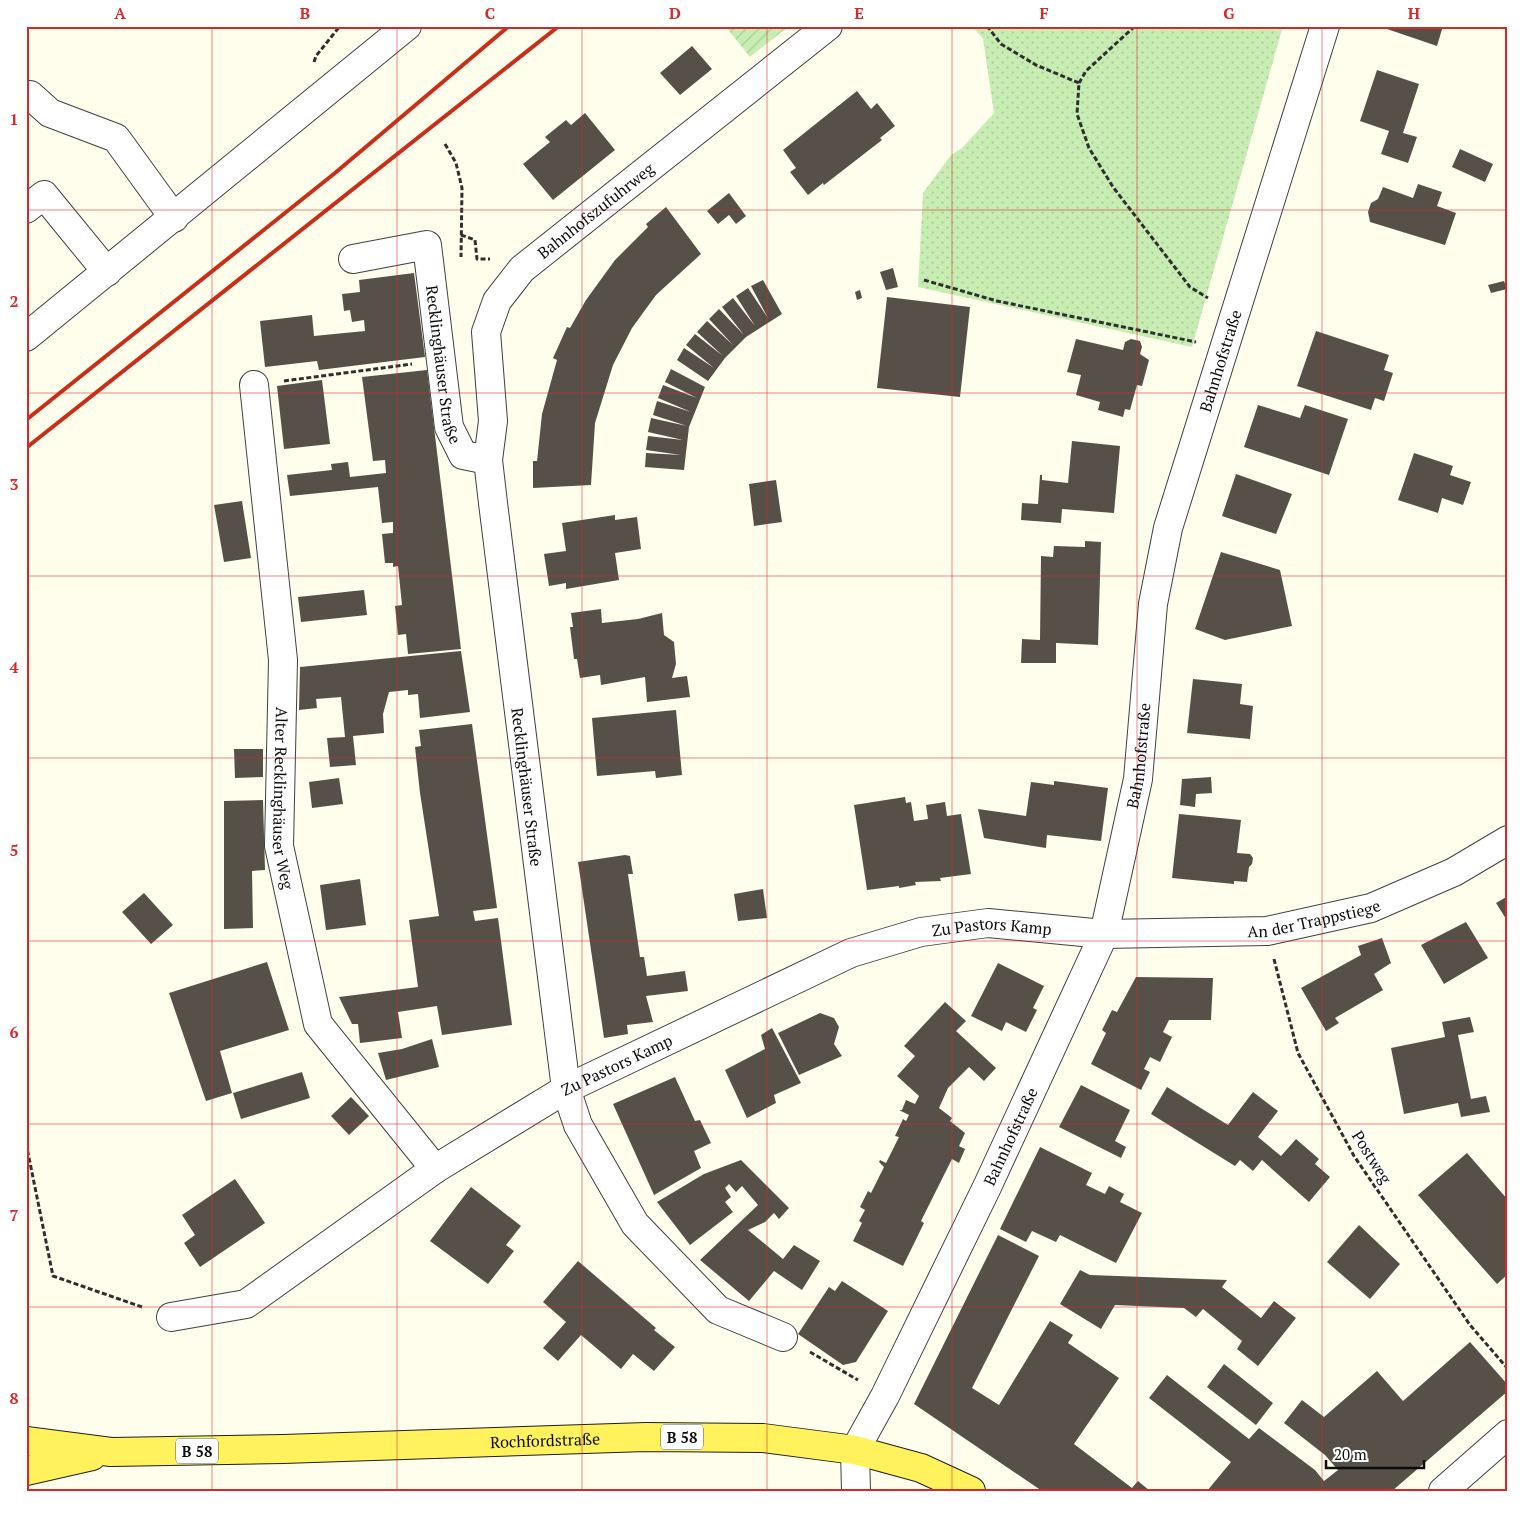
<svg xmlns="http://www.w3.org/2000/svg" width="1534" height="1517" viewBox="0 0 1534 1517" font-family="'PT Serif',serif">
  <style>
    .grass { fill: url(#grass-dots) }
    .garden { fill: url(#garden-furrows) }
    .building { fill: #575049 }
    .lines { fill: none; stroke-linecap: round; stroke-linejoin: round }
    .minor-casing { stroke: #404040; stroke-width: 30 }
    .major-casing { stroke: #1e1e1e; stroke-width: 30 }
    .path { stroke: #2f2f2f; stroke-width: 3; stroke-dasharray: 5 2.5; stroke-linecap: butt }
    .minor { stroke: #fff; stroke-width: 28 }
    .major { stroke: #fff25d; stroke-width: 28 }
    .rail { stroke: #c92e19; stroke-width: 4 }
    .grid { fill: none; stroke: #d62828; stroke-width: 1; stroke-opacity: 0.55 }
    .labels { text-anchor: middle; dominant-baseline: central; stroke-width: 5; stroke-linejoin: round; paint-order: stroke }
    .shield { fill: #fff; stroke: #565656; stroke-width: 1 }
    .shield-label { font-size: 15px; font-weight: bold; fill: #0d0d0d }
    .street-label { font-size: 16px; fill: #0d0d0d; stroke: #fff }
    .neatline { fill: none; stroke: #d62828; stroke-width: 2 }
    .grid-label { font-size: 16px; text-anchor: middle; font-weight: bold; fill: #d62828 }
  </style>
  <defs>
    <pattern id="grass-dots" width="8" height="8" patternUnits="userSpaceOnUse" patternTransform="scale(1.25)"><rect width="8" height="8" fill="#c8edb3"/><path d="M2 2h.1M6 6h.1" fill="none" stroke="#abca99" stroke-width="1.8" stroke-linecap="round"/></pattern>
    <pattern id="garden-furrows" width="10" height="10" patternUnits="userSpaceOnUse" patternTransform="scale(1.25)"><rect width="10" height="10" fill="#c8edb3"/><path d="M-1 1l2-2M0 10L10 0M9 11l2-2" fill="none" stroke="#abca99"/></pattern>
  </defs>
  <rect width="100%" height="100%" fill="#fffeed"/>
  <path class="grass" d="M972,26H1283L1192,347L918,287L923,193L951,155L962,148L994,113L983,39Z"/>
  <path class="garden" d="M725,26H789L750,57Z"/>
  <path class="building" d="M1388,26H1443L1437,46L1387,29Z
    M692,46L712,69L680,95L660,73Z
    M1377,70L1419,84L1403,133L1417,137L1408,163L1381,154L1389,131L1360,121Z
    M857,91L871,109L877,103L895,126L880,138L882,140L824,185L823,183L808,195L790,172L796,168L783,150Z
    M585,113L615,150L553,200L523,164L550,142L545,137L566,120L571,125Z
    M1460,149L1493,164L1485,182L1452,167Z
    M1418,184L1442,192L1437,206L1456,213L1445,245L1370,222L1368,212L1371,203L1378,199L1383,187L1413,198Z
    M729,193L746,216L736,224L729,215L718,224L707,211Z
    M666,207L701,254L656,295L632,328L613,365L595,423L591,485L533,488V461H537L542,414L557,360L553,358L567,327L570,328L586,300L615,260L648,227L646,224Z
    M893,268L898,287L886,290L880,272Z
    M414,273L425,357L319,370L317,361L265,367L260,321L312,315L314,336L365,331L364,320L352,322L350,310L344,311L342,294L360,292L359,280Z
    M763,280L782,314L746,337L725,358L708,381L677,360L684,348L714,368L686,345L695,334L723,356L697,332L707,321L733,345L709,319L719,309L744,335L722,307L733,298L755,326L736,296L748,288L768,318L751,286Z
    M1504,281L1507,289L1491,293L1488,285Z
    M860,290L862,298L857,300L855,292Z
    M887,297L970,307L960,397L877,388Z
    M1316,331L1389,355L1384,370L1393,373L1384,401L1375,398L1371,410L1297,386Z
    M1076,339L1123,350L1125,342L1131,339L1140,341L1142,347L1140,354L1149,360L1142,386L1137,385L1130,410L1125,409L1123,417L1098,410L1100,402L1076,395L1081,375L1067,372Z
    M671,369L705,387L689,427L684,470L645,467L646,453L681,455L646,450L648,436L683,440L648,432L651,418L687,426L653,415L657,401L691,412L658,398L663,385L697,398L665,382Z
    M427,370L461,649L408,654L406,634L398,635L395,606L402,605L398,566L393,567V563H385L382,534L393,533V522L382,523L378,487L290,496L287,475L332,470L331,464L348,462L350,477L386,473L385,460L373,461L362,377Z
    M322,380L330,444L284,449L277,386Z
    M1258,405L1300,418L1305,405L1348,419L1329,475L1244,447Z
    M1072,441L1120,446L1114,513L1062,509L1061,523L1021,520L1022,503L1038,504L1040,475H1042V480L1068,483Z
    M1414,453L1453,466L1450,475L1471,482L1463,505L1442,498L1438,513L1398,500Z
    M1236,474L1292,494L1276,534L1222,516Z
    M776,480L782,522L754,526L749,484Z
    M242,501L251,558L224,562L214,505Z
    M615,515V520L637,517L641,549L615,553L619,580L566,589V583L549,586L544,554L566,551L562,523Z
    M1085,541L1101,542L1098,645L1056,643V663H1021L1022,639L1040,640L1041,556L1053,557L1054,546L1085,547Z
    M1221,552L1280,570L1292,626L1225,640L1195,629Z
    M364,590L367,615L301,622L298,597Z
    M601,609L602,623L638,619L662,613L664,635L674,642L676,664L672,678L687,676L690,697L647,702L645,677L601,685L600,675L580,678L577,659H574L570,627H573L571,613Z
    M461,651L470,712L420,718L418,694L408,695V690L389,692L383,714L384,733L353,736L356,765L330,767L327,738L345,737L341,697L316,699L317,708L299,710L300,667Z
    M1193,679L1242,684L1240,704L1253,706L1250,739L1187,733Z
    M676,710L682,775L656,778L655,771L597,776L592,718Z
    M472,724L497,908L473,911L475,921L498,918L512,1025L442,1035L437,1006L398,1012L402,1038L360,1043L358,1024H352L339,997L418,987L409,920L439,916L420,793L415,747L421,746L419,730Z
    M234,749H263V777L235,778Z
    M1211,777L1212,793L1196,794L1195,807L1180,805L1182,779Z
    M339,778L343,804L312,808L309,782Z
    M1054,781L1108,788L1101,841L1047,835L1046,848L984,838L978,809L1026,816L1031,782L1054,785Z
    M905,797L906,803L911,802L914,821L928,819L926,805L945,802L947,816L961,814L971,874L940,878L941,881L915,882L916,885L899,888V886L867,890L854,805Z
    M263,800L265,870L252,871L253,928L224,929V801Z
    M1179,814L1241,820L1237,853L1250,854L1253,858L1252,864L1249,867L1247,882L1234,881V884L1172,878Z
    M625,855L630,856L633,874H628L640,957H644L647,976L685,971L688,991L646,996L653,1022L627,1025L628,1034L604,1038L578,862Z
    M360,879L366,925L326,930L320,885Z
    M763,889L767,918L738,921L734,894Z
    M144,893L173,925L151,944L122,912Z
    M1508,896V922L1496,903Z
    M1466,922L1488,958L1444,984L1421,945Z
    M1382,938L1391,963L1374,974L1383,990L1335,1018L1339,1023L1326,1031L1301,988L1361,955L1358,946Z
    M267,962L289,1030L220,1051L232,1093L206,1101L169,993Z
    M998,963L1044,986L1033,1008L1037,1010L1026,1032L1006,1022L1002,1031L971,1016Z
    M1136,977L1213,978L1211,1020H1169L1163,1032L1172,1037L1160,1062L1150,1057L1144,1069L1150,1072L1141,1090L1091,1064L1106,1033L1102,1030L1112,1010L1117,1012Z
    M945,1002L966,1021L956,1031L996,1068L984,1081L969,1067L948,1088L939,1108L952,1118L950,1121L965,1133L959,1146L965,1149L959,1163L952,1159L921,1221L924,1223L903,1266L853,1241L862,1223L859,1221L865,1210L860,1207L868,1191L871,1193L884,1167L879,1162L880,1160L886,1163L899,1137L895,1136L903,1119L906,1121L909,1115L899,1110H902L906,1100L915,1104L919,1096L897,1076L915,1056L904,1046Z
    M820,1013L834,1018L839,1027L834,1044L842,1056L799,1075L778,1033Z
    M1470,1017L1474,1032L1458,1035L1471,1099L1486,1096L1490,1112L1461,1117L1458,1103L1404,1114L1391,1048L1445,1037L1442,1022Z
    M772,1028L801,1083L774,1095L776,1103L747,1118L725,1070L765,1049L761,1035Z
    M432,1039L439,1067L386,1080L378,1053L402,1049Z
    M302,1072L310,1098L241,1119L233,1093Z
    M675,1077L695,1121L700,1120L711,1143L694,1151L701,1168L654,1195L613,1104Z
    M1081,1085L1130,1110L1115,1141L1126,1147L1121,1158L1059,1127Z
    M1167,1087L1228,1125L1253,1092L1278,1111L1258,1137L1281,1156L1296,1139L1319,1159L1315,1164L1330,1177L1309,1202L1262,1160L1253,1171L1240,1160L1235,1166L1151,1114Z
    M351,1097L369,1116L349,1135L331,1116Z
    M1040,1147L1092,1173L1086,1185L1105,1194L1109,1186L1124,1194L1120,1202L1142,1213L1116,1263L1060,1235L1056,1242L1032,1231L1026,1242L1000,1229Z
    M1467,1153L1508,1200V1274L1497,1284L1418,1195Z
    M741,1160L789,1208L779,1219L774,1213L765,1222L748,1230L783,1259L794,1245L820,1261L802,1290L774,1271L749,1301L700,1260L758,1205L742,1186L736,1192L729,1184L725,1188L731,1197L725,1202L733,1212L690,1245L657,1202L704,1174Z
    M235,1179L265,1223L200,1267L184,1243L195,1235L182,1215Z
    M471,1187L521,1226L506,1245L514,1251L488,1284L430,1241Z
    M1359,1225L1400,1264L1370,1299L1327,1262Z
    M998,1235L1039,1256L972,1388L999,1405L1050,1321L1073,1335L1068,1343L1119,1378L1074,1444L1132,1488L1138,1481L1150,1491H1042L914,1404Z
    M578,1261L656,1328L654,1330L675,1347L654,1371L633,1354L621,1369L581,1335L558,1361L543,1348L566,1322L543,1302Z
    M1080,1270L1090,1275L1227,1280L1222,1287L1261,1318L1274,1301L1296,1318L1258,1366L1237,1349L1242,1341L1203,1309L1196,1317L1184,1308L1115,1305L1101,1329L1060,1304Z
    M842,1281L888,1311L856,1362L843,1365L798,1334L829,1287L835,1291Z
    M1470,1342L1508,1385V1391L1392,1491H1207L1231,1462L1149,1398L1167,1375L1249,1439L1259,1428L1315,1470L1324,1481L1338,1470L1325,1455L1284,1423L1302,1400L1324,1417L1377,1371L1403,1401Z
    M1224,1364L1273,1403L1256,1425L1207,1387Z"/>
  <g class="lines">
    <defs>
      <g id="minor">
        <path d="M30,95L50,113L116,138L174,218"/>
        <path d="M26,209L44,195L107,272"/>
        <path id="s1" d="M353,259L427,245L449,427L463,455L488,460"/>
        <path d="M26,337L407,26"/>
        <path id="s2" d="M254,385L283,660L279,846L318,1024L435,1169"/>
        <path id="s3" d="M171,1317L246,1304L435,1169L566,1089L851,953L921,932L988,923L1104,934L1267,931L1371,908L1454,872L1508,840"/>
        <path id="s4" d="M783,1337L718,1310L635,1224L578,1125L566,1089L493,503L488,460L493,421L486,332L497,301L522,269L828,26"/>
        <path id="s5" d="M856,1491L855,1450L885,1396L987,1187L1104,934L1138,779L1153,604L1168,528L1325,26"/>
        <path d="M1443,1491L1508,1434"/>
      </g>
      <g id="major">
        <path id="s6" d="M26,1441L111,1452L283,1449L646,1437L763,1438L855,1450L921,1468L971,1491"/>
        <path d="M26,1471L92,1456"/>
      </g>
    </defs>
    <use href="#minor" class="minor-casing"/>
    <use href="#major" class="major-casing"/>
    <path class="path" d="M987,26L1001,44L1036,65L1079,83L1077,114L1089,148L1113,187L1190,287L1208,298
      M314,62L316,56L340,26
      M1079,83L1086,71L1135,26
      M445,144L456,163L462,188L461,257
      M461,235L475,240L477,259H490
      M924,280L997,301L1196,342
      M284,381L412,364
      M1274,959L1298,1053L1354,1156L1470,1325L1508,1369
      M26,1143L53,1276L142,1307
      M810,1352L858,1380"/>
    <use href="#minor" class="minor"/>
    <use href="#major" class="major"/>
    <path class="rail" d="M26,420L335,173L509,26
      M26,448L559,26"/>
  </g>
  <path class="grid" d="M212,26V1491M397,26V1491M582,26V1491M767,26V1491M952,26V1491M1137,26V1491M1322,26V1491M26,210H1508M26,393H1508M26,576H1508M26,758H1508M26,941H1508M26,1124H1508M26,1307H1508"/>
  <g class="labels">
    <g class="shield">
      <rect x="661" y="1424.5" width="42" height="25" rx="4"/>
      <rect x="176" y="1438.5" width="42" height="25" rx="4"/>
    </g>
    <g class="shield-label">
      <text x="682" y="1437">B 58</text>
      <text x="197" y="1451">B 58</text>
    </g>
    <g class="street-label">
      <text stroke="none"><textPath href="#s4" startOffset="1272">Bahnhofszufuhrweg</textPath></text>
      <text stroke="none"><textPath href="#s5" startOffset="1201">Bahnhofstraße</textPath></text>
      <text stroke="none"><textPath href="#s1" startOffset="196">Recklinghäuser Straße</textPath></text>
      <text stroke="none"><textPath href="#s5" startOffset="796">Bahnhofstraße</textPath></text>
      <text transform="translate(527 787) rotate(83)">Recklinghäuser Straße</text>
      <text stroke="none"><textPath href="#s2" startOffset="415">Alter Recklinghäuser Weg</textPath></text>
      <text stroke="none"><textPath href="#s3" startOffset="1246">An der Trappstiege</textPath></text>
      <text stroke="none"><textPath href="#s3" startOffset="922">Zu Pastors Kamp</textPath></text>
      <text stroke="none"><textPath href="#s3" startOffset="518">Zu Pastors Kamp</textPath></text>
      <text stroke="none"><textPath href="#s5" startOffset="391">Bahnhofstraße</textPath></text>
      <text transform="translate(1372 1157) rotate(58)">Postweg</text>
      <text stroke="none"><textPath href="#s6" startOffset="520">Rochfordstraße</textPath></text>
    </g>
  </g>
  <rect width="1534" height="1517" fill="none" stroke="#ffffff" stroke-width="55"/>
  <path d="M1326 1460v8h98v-8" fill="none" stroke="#0d0d0d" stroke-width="2.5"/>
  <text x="1334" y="1460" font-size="15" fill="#0d0d0d" stroke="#ffffff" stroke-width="4" paint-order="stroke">20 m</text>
  <rect x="28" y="28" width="1478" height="1462" class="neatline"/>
  <g class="grid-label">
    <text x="120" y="19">A</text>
    <text x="305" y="19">B</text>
    <text x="490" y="19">C</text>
    <text x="675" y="19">D</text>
    <text x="859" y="19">E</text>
    <text x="1044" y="19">F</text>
    <text x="1229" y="19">G</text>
    <text x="1414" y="19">H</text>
    <text x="14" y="125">1</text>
    <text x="14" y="307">2</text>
    <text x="14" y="490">3</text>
    <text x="14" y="673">4</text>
    <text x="14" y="856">5</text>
    <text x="14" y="1038">6</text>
    <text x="14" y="1221">7</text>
    <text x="14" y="1404">8</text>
  </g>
</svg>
